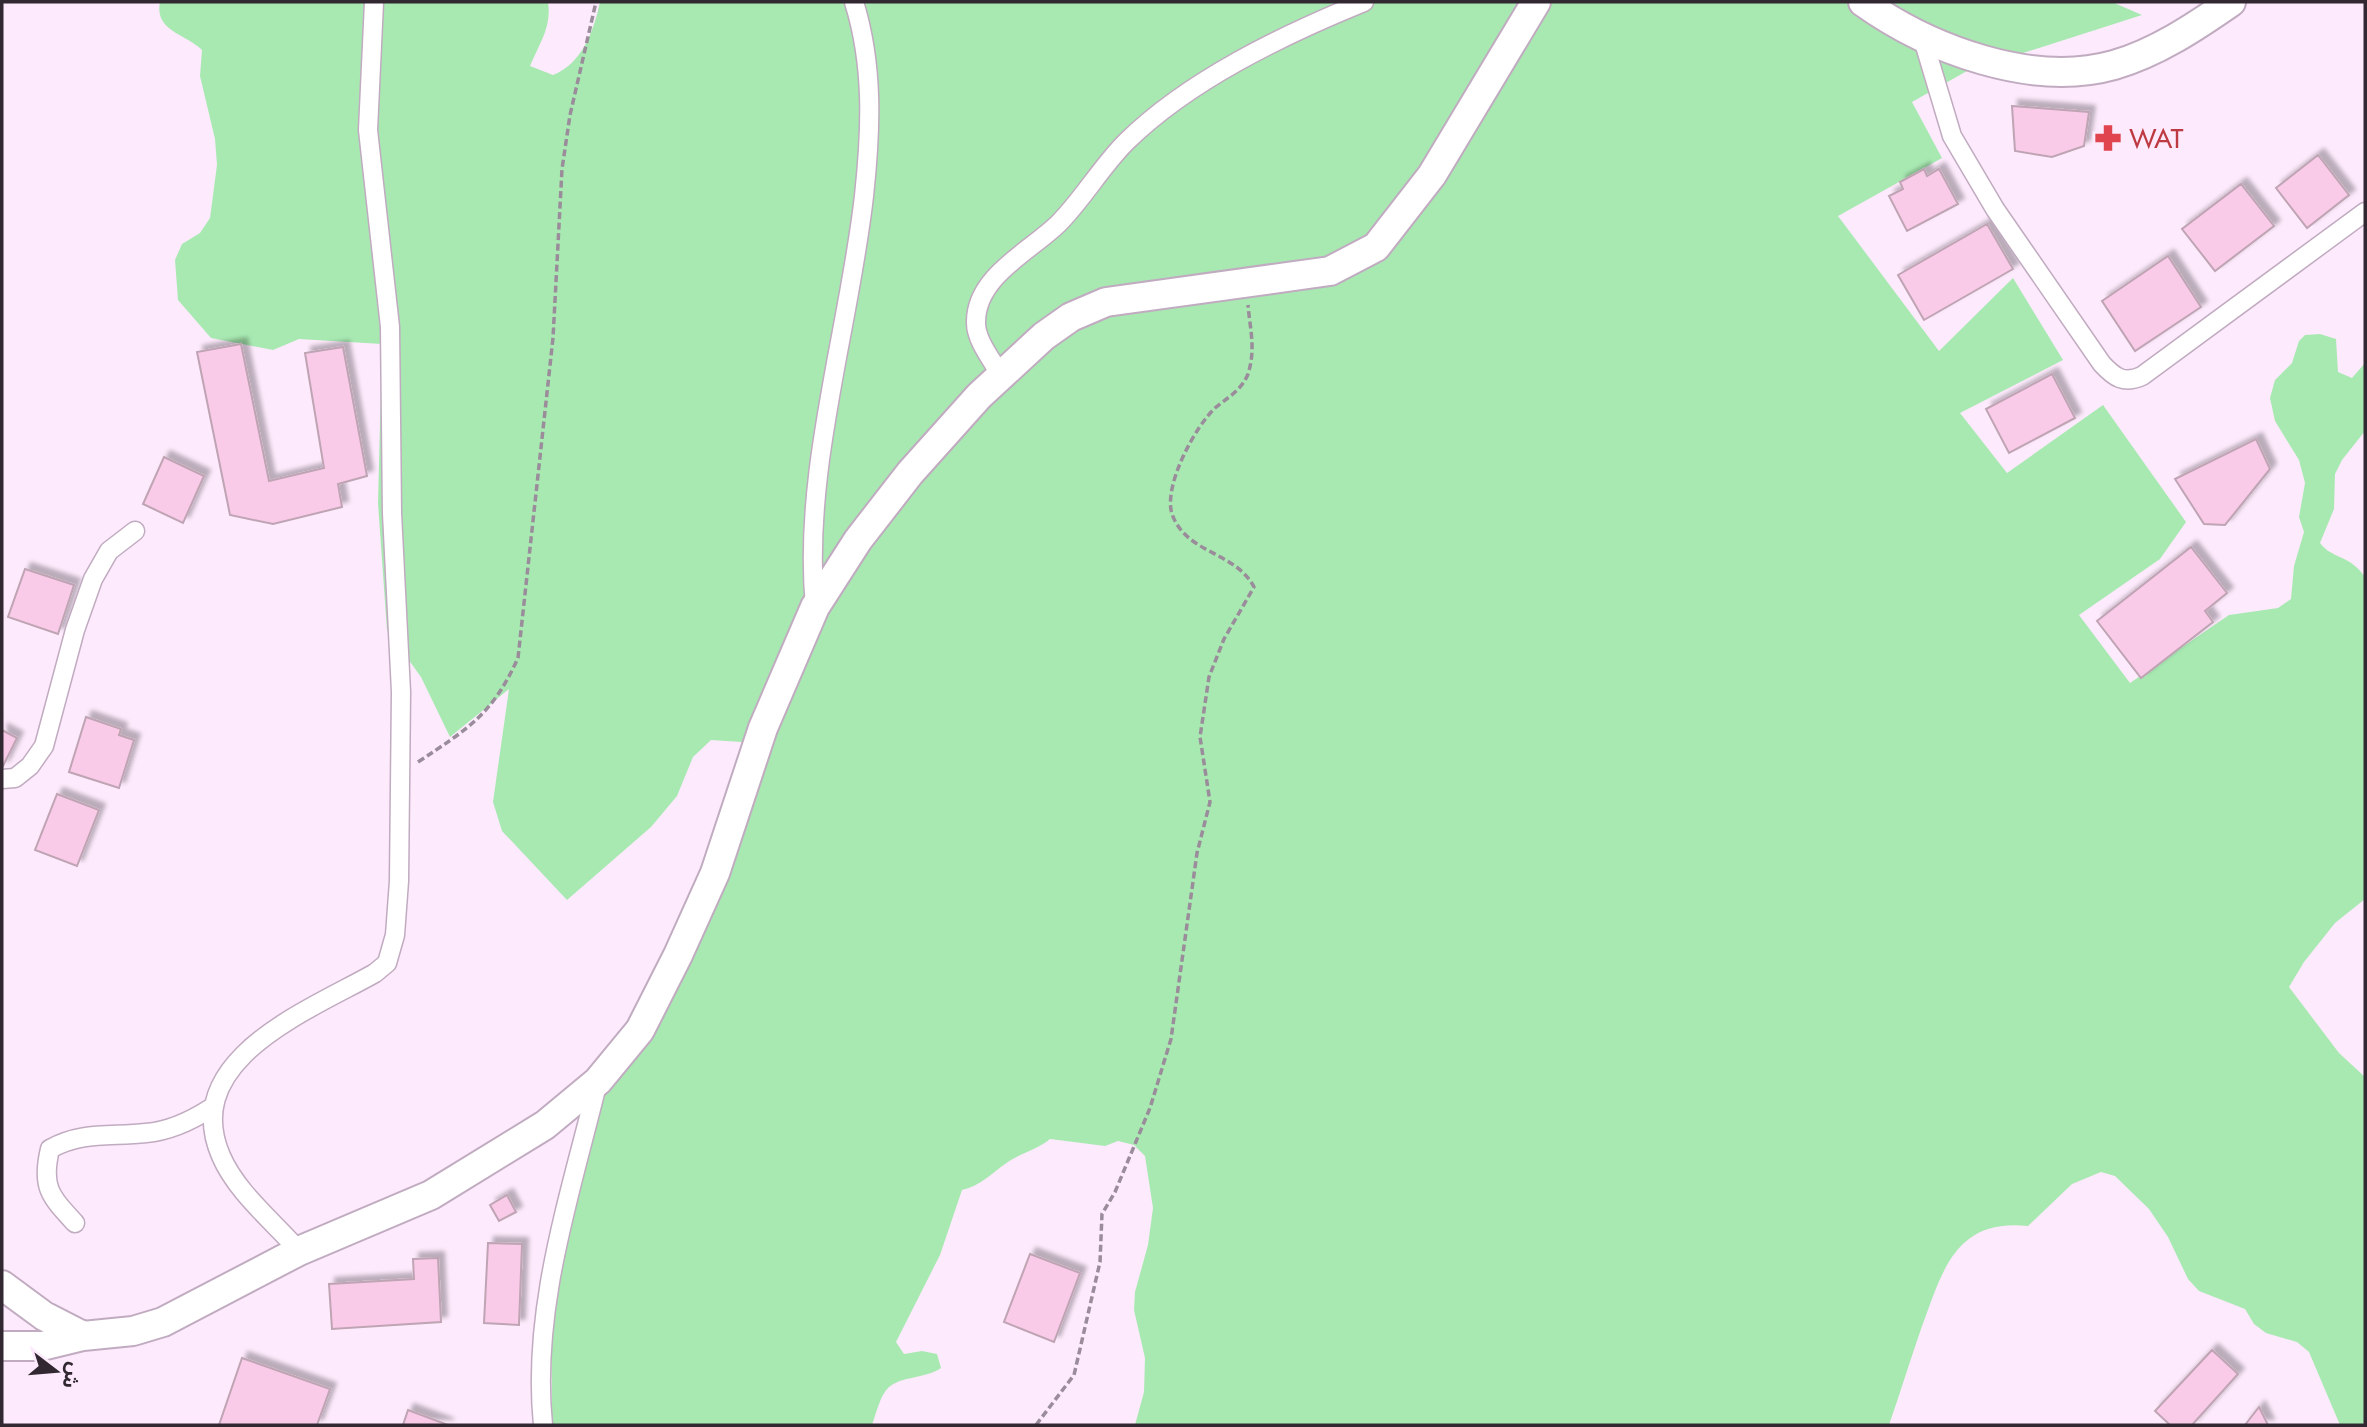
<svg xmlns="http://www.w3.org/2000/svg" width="2367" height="1427" viewBox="0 0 2367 1427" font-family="Jost,'Noto Sans Arabic',sans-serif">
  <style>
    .green { fill: #a8e9b2 }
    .building { fill: #facbe8; stroke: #bfa4b4; stroke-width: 2; filter: url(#shadow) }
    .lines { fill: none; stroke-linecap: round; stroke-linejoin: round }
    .street-casing { stroke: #c1abc0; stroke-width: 21 }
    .primary-casing { stroke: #c1abc0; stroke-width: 32 }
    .path { stroke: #9a8c9a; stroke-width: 3.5; stroke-dasharray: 7 3.5; stroke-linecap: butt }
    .street { stroke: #fff; stroke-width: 18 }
    .primary { stroke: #fff; stroke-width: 28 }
    .labels { text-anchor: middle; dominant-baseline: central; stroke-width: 6; stroke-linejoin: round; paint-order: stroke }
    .health-label { font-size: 28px; fill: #be3a42; stroke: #fdeafc; text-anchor: start }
  </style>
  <defs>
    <filter id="shadow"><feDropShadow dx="6" dy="-6" stdDeviation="2" flood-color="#0004"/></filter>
  </defs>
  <rect width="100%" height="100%" fill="#fdeafc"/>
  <path class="green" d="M160,2H548C552,27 539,44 530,66L553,75C582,64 594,30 600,2H2112L2142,15L1967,71L1912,102L1942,158L1838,216L1939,351L2013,278L2063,360L1960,413L2007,473L2103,405L2186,522L2160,559L2079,615L2130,683L2229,615L2278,608L2291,599L2294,566L2304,532L2299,517L2305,483L2299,460L2275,421L2270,398L2275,380L2292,363L2299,341L2305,335L2320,334L2336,339L2338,372L2352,378L2365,363V431L2342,460L2335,474L2334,509L2320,543C2333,560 2348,553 2365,577V899L2335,923L2304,962L2289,987L2339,1053L2365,1077V1422L2361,1425H2340L2309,1352L2297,1342L2266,1333L2254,1324L2245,1309L2199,1291L2188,1279L2168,1237L2149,1209L2115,1176L2101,1172L2072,1184L2028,1226C1954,1218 1942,1273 1921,1329C1910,1361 1900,1393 1889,1425H1135L1144,1392L1145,1358L1134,1310L1135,1292L1148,1245L1153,1208L1145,1156L1134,1145L1118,1141L1105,1146L1050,1139C1037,1150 1020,1153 1005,1164C990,1175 981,1185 962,1190L940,1255L896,1342L904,1354L922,1351L937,1354L941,1368C925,1379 900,1376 888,1388C880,1396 876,1414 872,1425H552L551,1290L600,1098L643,1035L757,743L711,740L693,757L677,796L651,827L567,900L502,831L493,802L509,689L450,737L421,677L387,630L378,503L382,344L299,339L273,350L211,338L178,300L175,260L182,244L200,233L210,218L217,165L215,139L200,76L202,50C186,34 154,31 160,2Z"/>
  <path class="building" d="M2012,106L2089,112L2084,146L2052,157L2015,151Z
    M2318,155L2349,195L2307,228L2276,188Z
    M1924,169L1927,176L1939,169L1958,204L1907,231L1889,196L1903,189L1900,182Z
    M2241,184L2274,226L2215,271L2182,229Z
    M1987,224L2013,269L1924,320L1898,275Z
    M2168,256L2201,307L2135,351L2102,301Z
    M241,344L269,481L324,468L305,353L343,347L367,476L338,484L342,507L273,524L230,515L197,352Z
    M2052,374L2075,418L2009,453L1986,409Z
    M2256,439L2270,469L2225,525L2204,524L2175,479Z
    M164,457L204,476L183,523L143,504Z
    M2191,547L2227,593L2205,611L2213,622L2141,678L2097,621Z
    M25,569L74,585L58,634L8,617Z
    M86,717L121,729L119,735L134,740L119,788L69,772Z
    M2,730L17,738L2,768Z
    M57,794L99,810L77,866L35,850Z
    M507,1195L516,1212L499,1221L490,1205Z
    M488,1243L522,1244L519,1325L484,1323Z
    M1030,1254L1080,1273L1054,1342L1004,1322Z
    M438,1258L441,1322L332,1329L329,1284L414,1279L413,1259Z
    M2212,1350L2238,1374L2192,1425H2170L2155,1411Z
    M242,1358L330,1389L317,1425H219Z
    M2259,1407L2268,1425H2245Z
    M408,1410L448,1425H403Z"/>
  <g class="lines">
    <defs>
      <path id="street" d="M1922,36L1952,136L1995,209L2102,364C2115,378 2124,384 2142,376L2365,212
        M1001,376C993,361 976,341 976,323C975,277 1029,252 1058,224C1083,199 1101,167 1126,142C1189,80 1283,35 1364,2
        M815,607C802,473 849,330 864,196C871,131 874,66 854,2
        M2,779L15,778L30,766L44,746L75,630L93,579L109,551L135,531
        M75,1223C50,1196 41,1187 50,1149C82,1131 111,1137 146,1133C170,1131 191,1121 211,1108
        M299,1251C273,1221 237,1193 221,1156C179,1059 310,1010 375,973L387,963L395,935L399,881L401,692L392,513L390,327L368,130L374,2
        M543,1425C531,1308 571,1193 598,1081"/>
      <path id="primary" d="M1863,2C1929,49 2032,88 2114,65C2156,53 2195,27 2231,2
        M2,1285L44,1316L83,1336
        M2,1346H42L83,1336L133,1331L163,1322L299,1251L431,1195L545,1125L598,1081L640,1030L678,955L715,873L763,728L815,607L858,540L910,473L979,396L1044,336L1071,317L1106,302L1330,271L1376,247L1432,175L1536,2"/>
    </defs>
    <use href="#street" class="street-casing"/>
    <use href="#primary" class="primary-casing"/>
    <path class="path" d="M418,762C469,728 492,715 518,658L553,338L562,169L570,115L596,2
      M1036,1425L1074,1375L1100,1262L1102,1214L1115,1192L1150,1108L1171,1039L1197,853L1210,802L1200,737L1209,677L1224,639L1254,587C1235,551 1186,554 1172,514C1163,486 1195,427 1215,408C1228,397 1241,391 1248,374C1256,349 1250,329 1248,305"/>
    <use href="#street" class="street"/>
    <use href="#primary" class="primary"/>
  </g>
  <defs>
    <symbol id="pharmacy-bare" viewBox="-9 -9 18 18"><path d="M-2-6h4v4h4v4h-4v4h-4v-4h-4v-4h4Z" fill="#e0444e" stroke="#fdeafc" stroke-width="2.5" paint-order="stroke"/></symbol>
  </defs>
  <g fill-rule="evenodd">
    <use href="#pharmacy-bare" x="2089" y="119" width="38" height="38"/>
  </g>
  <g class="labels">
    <g class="health-label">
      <text x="2129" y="138">WAT</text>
    </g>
  </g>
  <rect width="2367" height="1427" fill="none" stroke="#312831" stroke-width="7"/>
  <g transform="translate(56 1371) rotate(106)" stroke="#fdeafc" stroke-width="5" paint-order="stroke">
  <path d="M0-5L12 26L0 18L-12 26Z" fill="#312831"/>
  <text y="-10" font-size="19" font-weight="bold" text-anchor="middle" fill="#312831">ش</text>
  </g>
</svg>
